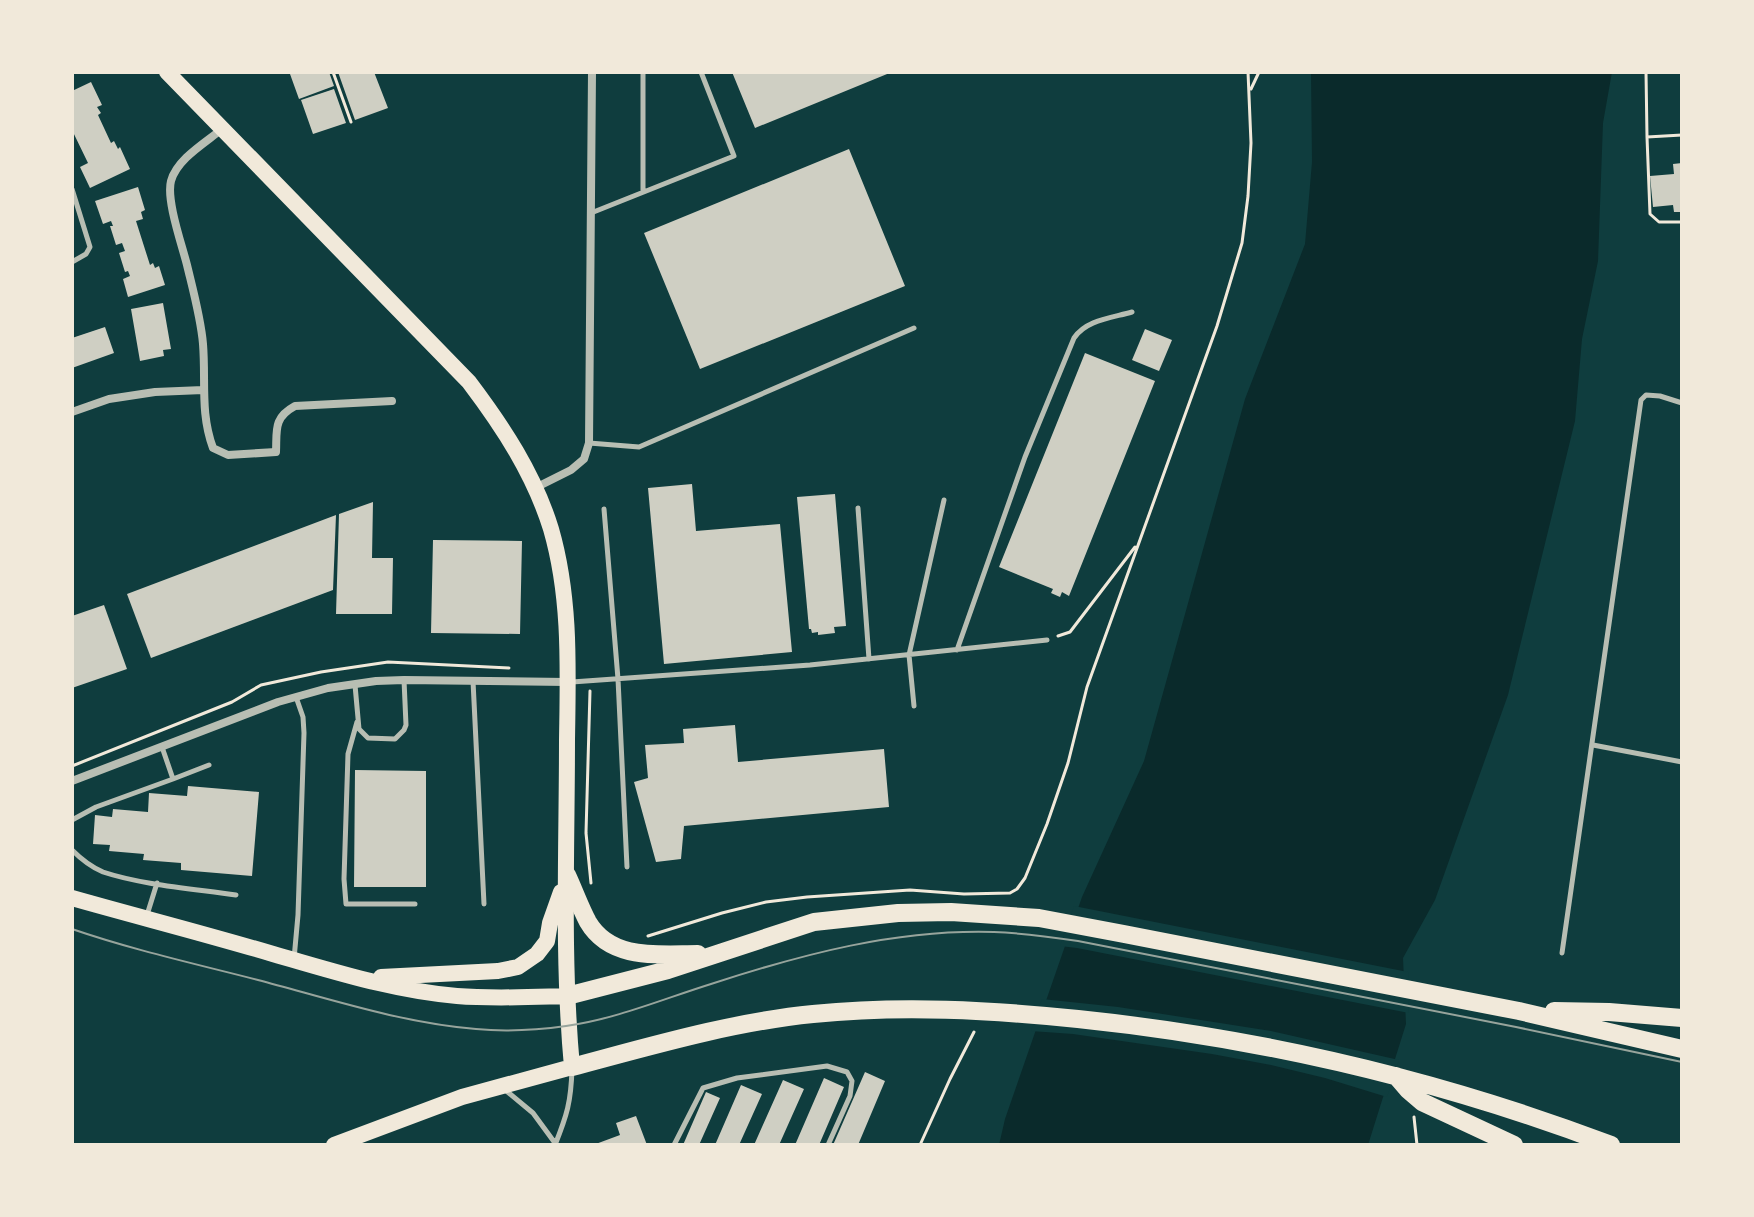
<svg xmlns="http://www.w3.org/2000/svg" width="1754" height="1217" viewBox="0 0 1754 1217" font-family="Ubuntu,sans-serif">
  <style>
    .water { fill: #0a2a2b }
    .pier { fill: #0f3d3e }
    .building { fill: #cfcfc3 }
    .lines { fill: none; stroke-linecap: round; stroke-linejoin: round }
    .path { stroke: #f1e9da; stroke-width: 3 }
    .service { stroke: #b8beb3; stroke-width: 5 }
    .minor { stroke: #b8beb3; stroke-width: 8 }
    .primary { stroke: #f1e9da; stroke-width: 16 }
    .motorway { stroke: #f1e9da; stroke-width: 18 }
    .tram { stroke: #97a49c; stroke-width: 2 }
  </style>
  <rect width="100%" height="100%" fill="#0f3d3e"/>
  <path class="water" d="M1311,72H1612L1603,123L1598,261L1582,339L1575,421L1508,695L1435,900L1403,958L1406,1024L1368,1145H999L1005,1119L1082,897L1144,761L1245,399L1305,244L1312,162Z"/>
  <path class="pier" d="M1074,906L1408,972L1409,1013L1077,948L1060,946Z
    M1042,999L1118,1007L1271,1031L1399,1060L1387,1097L1325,1078L1271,1065L1212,1054L1073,1034L1031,1031Z"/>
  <path class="building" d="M295,72H329L334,86L299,99L290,74Z
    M338,72H374L388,108L355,120Z
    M732,72H892L755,128Z
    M91,82L102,105L97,107L101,113L98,115L111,143L114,141L118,149L120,147L130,169L90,188L80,167L88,163L72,130V91Z
    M334,89L346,123L313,134L301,100Z
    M849,149L905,286L700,369L644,233Z
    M1682,163V212H1674L1673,205L1653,207L1650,176L1674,174L1673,164Z
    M138,187L145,210L141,212L143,219L136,221L150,265L153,263L155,268L159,266L165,285L128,297L123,279L130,276L128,271L125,272L119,253L125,251L122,243L116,245L110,226H113L111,221L103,224L95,201Z
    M163,303L171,349L163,350L164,356L140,361L131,309Z
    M105,327L114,353L72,368V338Z
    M1145,329L1172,340L1159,371L1132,360Z
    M1085,353L1155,381L1069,596L1062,592L1060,597L1051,593L1053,589L999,567Z
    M692,484L696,531L780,524L792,652L664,664L648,488Z
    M835,494L846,626L834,627L835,633L818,635V632L812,633L811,629H809L797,497Z
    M373,502L372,558H393L392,614H336L339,514Z
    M336,515L333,590L151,658L127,594Z
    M433,540L522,541L520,634L431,633Z
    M104,605L127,669L72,688V616Z
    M735,725L738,762L884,749L889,807L684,826L681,859L656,862L634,782L648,778L645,745L684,743L683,729Z
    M355,770L426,771V887H354Z
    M188,786L259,792L252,876L181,870V863L143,860L144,854L109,851L110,845L93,844L95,815L112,817L113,809L148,812L149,793L187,796Z
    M865,1072L885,1081L858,1145H833Z
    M824,1078L844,1087L819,1145H795Z
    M783,1080L804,1089L779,1145H754Z
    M741,1085L762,1094L739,1145H715Z
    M706,1092L720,1098L699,1145H683Z
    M636,1116L647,1145H593L620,1135L616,1123Z"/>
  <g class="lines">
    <path class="path" d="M333,72L351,122
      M1646,72L1647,137
      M1251,89L1259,72
      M1682,135L1647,137L1650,214L1659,222H1682
      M1058,636L1070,632L1135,547
      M590,691L586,833L591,883
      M72,766L232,702L261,685L321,672L388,662L509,668
      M648,936L722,913L766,902L807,897L910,890L964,894L1010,893L1017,889L1025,878L1047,824L1068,763L1087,687L1217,326L1242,243L1248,196L1251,143L1248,72
      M1414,1117L1417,1145
      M920,1145L950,1079L974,1032"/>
    <path class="service" d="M72,189L90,247L86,254L72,262
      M643,192V72
      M591,213L734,156L701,72
      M589,443L639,447L914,328
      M858,508L869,659
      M604,509L618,679L627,867
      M957,650L1025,457L1074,338C1086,320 1111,318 1132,312
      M473,681L484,904
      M572,682L810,665L1047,640
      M355,685L359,729L368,738L395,739L404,730L406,725L404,680
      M914,706L909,655L944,500
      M357,722L348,754L344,879L346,904H415
      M1593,745L1682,762
      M162,747L173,779L209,765
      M72,820L96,807L173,779
      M72,850C81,859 91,867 103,872C142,885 195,889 236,895
      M147,915L157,883
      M1562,953L1641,400L1646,395L1660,396L1682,403
      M294,959L298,915L304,733L303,717L296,697
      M504,1089L533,1113L555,1143
      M555,1145C567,1115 571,1102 572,1069
      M674,1145L703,1088L737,1078L827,1066L847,1072L852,1081L850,1096L828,1145"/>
    <path class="minor" d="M222,129C205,143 177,159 171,181C166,200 182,245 187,265C193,290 201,319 203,344C206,381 200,413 213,448L228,455L276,452C277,430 273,418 295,406L392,401
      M72,412L109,399L155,392L203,390
      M535,488L571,470L584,459L589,443L592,72
      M72,781L278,702L328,688L376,681L404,680L567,682"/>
    <path class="primary" d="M167,72L469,382C503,427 534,474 551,529C571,598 568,670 567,740C567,849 562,959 572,1067L462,1097L334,1145
      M72,898C139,917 206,934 273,954C333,971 394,991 457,996C494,999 531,997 567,996
      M381,977L498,971L518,967L537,954L547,941L550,923L561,892"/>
    <path class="motorway" d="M567,875C574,890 580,907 588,922C611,961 659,954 698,954
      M567,996L668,970L814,922L898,913L951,912L1039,918L1124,934L1519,1011L1682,1049
      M1554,1011L1609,1012L1682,1018
      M572,1067C651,1046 732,1022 813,1014C902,1005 990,1010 1078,1019C1261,1038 1440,1080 1611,1145
      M1396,1076L1408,1090L1422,1102L1514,1145"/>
    <path class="tram" d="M72,929C133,950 196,964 258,980C330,999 402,1023 476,1029C506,1032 537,1030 566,1026C616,1019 663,999 711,984C803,954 897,929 994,932C1023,933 1051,937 1078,941L1516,1027L1682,1062"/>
  </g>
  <rect width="1754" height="1217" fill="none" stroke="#f1e9da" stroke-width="148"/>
</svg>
